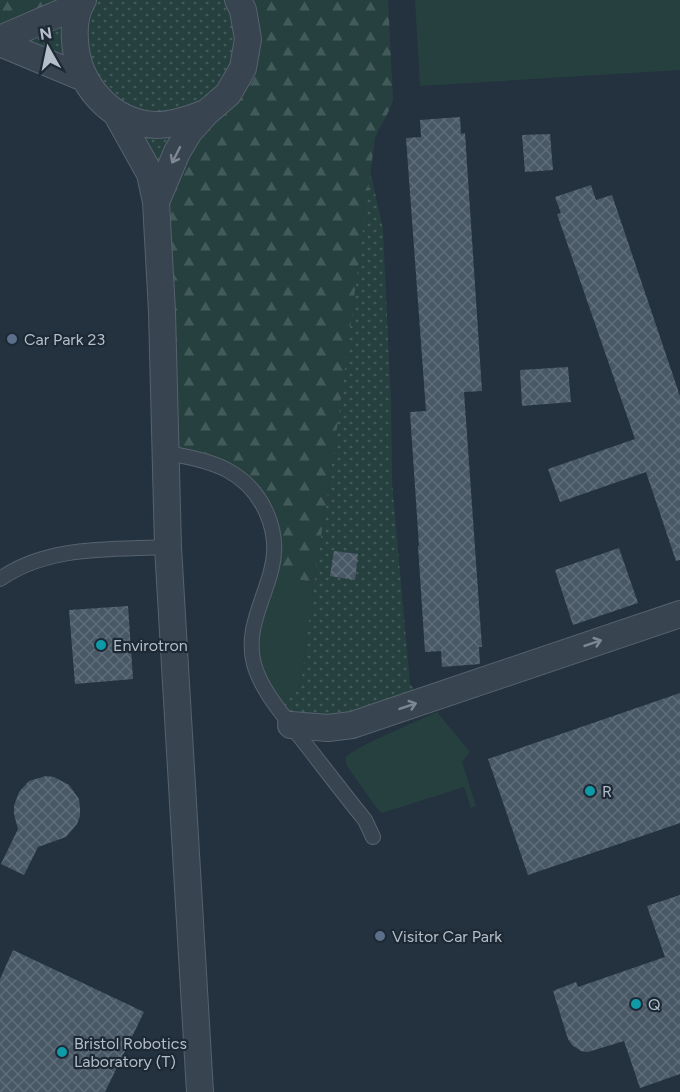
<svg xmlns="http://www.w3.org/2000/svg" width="680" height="1092" viewBox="0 0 680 1092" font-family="Figtree,sans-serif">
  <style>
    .grass { fill: url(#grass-dots) }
    .forest { fill: url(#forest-firs) }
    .garden { fill: #264040 }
    .building { fill: url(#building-cross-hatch) }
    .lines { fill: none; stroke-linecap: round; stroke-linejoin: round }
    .service-casing { stroke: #56626d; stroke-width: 16 }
    .minor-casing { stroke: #56626d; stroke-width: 28 }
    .service { stroke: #38444f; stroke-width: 14 }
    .minor { stroke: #38444f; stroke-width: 26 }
    .oneway { stroke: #7d8893 }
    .service-dot { fill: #5c6f8a; stroke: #1d2934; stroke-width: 2 }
    .culture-dot { fill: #0f9aa8; stroke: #1d2934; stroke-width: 2 }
    .labels { text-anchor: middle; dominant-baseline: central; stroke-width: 4.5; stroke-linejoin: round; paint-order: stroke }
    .poi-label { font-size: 16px; fill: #b5bfca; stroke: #1d2934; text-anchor: start }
  </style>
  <defs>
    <pattern id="grass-dots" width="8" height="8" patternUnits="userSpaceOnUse" patternTransform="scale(1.5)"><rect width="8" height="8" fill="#264040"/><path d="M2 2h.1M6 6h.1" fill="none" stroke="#435a5a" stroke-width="1.8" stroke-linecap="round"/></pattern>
    <pattern id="forest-firs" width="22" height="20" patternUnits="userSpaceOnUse" patternTransform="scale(1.5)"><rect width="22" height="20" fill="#264040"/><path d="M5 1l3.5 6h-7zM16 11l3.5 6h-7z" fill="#435a5a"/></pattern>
    <pattern id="building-cross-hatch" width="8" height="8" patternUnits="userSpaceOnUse" patternTransform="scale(1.5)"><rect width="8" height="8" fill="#485865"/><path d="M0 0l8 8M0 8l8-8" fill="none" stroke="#606e7a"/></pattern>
  </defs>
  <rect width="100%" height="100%" fill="#24323f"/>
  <path class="grass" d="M83,0H238L248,39L156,202L97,98L0,43Z
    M370,170L383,229L391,403L392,483L410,684L422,701L321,728L279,709L299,687L302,676L309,616L333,458Z"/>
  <path class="forest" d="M0,0H83L0,39Z
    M246,0H388L393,100C389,114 380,125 375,138L333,458L314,583L271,573L273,533L239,478L166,453L168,172L228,94Z"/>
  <path class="garden" d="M415,0H680V70L420,86Z
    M271,573L314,583L301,681L296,692L279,709L252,651Z
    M437,712L470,752L462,762L476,806L471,808L464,787L382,813L378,810L347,766C346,763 345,760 346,757C351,749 424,718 437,712Z"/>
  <path class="building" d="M460,117L461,134L465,133L482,391L464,392L482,647H479L480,664L442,667L441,651L425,652L418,546H419L410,412L426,411L406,138L421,137L420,120Z
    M550,134L553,170L525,172L522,135Z
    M591,185L596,200L612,195L680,396V560L676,561L646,472L560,502L548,469L635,439L557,214L561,213L555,197Z
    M568,367L571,402L522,406L520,370Z
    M619,548L638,603L573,625L555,570Z
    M334,551L358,554L355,580L330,576Z
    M128,606L133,679L75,684L69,610Z
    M680,693V823L528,875L488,759Z
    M46,776L54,777L69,785L79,799L80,808V816L77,824L66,837L38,847L24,875L1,864L18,829L14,814V806L19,792L29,781Z
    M680,895V1074L640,1088L624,1041L588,1052L581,1051L572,1045L568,1039L553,991L576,982L578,987L665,957L647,906Z
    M13,950L144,1012L105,1092H0V979Z"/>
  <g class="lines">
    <defs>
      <path id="service" d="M166,453C186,456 208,460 227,470C263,489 282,532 271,571C263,602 245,631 254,664C261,690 284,716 300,737C322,765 343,793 365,820L373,837
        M0,579C49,545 111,550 168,547"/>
      <path id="minor" d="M83,0C76,11 74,27 75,40C77,84 110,123 156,125C173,125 190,119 205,113
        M0,39L81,4
        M0,43L84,78
        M116,113L150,174L156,202L162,312L168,547L200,1092
        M156,202L177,152L189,132L206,113L228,94L243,68L248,39L243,10L238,0
        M291,725L328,728L352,725L680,614"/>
    </defs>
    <use href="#service" class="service-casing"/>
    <use href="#minor" class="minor-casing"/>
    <use href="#service" class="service"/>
    <use href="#minor" class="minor"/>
  </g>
  <defs><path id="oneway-shaft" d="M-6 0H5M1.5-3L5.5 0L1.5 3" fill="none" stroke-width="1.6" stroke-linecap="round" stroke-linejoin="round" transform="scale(1.5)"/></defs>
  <g class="oneway">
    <use href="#oneway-shaft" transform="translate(176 155) rotate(117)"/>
    <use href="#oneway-shaft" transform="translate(593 643) rotate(-19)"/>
    <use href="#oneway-shaft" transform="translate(408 706) rotate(-19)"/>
  </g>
  <g class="service-dot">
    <circle cx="12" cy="339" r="6"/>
    <circle cx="380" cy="936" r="6"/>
  </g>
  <g class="culture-dot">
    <circle cx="101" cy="645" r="6"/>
    <circle cx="590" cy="791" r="6"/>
    <circle cx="636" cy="1004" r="6"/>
    <circle cx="62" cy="1052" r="6"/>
  </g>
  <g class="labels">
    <g class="poi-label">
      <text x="24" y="339">Car Park 23</text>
      <text x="113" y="645">Envirotron</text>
      <text x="602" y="791">R</text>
      <text x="392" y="936">Visitor Car Park</text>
      <text x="648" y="1004">Q</text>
      <text x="74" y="1043">Bristol Robotics<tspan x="74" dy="18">Laboratory (T)</tspan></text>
    </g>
  </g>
  <g transform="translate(48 48) rotate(351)" stroke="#1d2934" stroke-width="4.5" paint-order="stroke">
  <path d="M0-4.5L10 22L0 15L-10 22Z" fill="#b5bfca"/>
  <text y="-9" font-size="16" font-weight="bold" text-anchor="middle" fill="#b5bfca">N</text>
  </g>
</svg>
